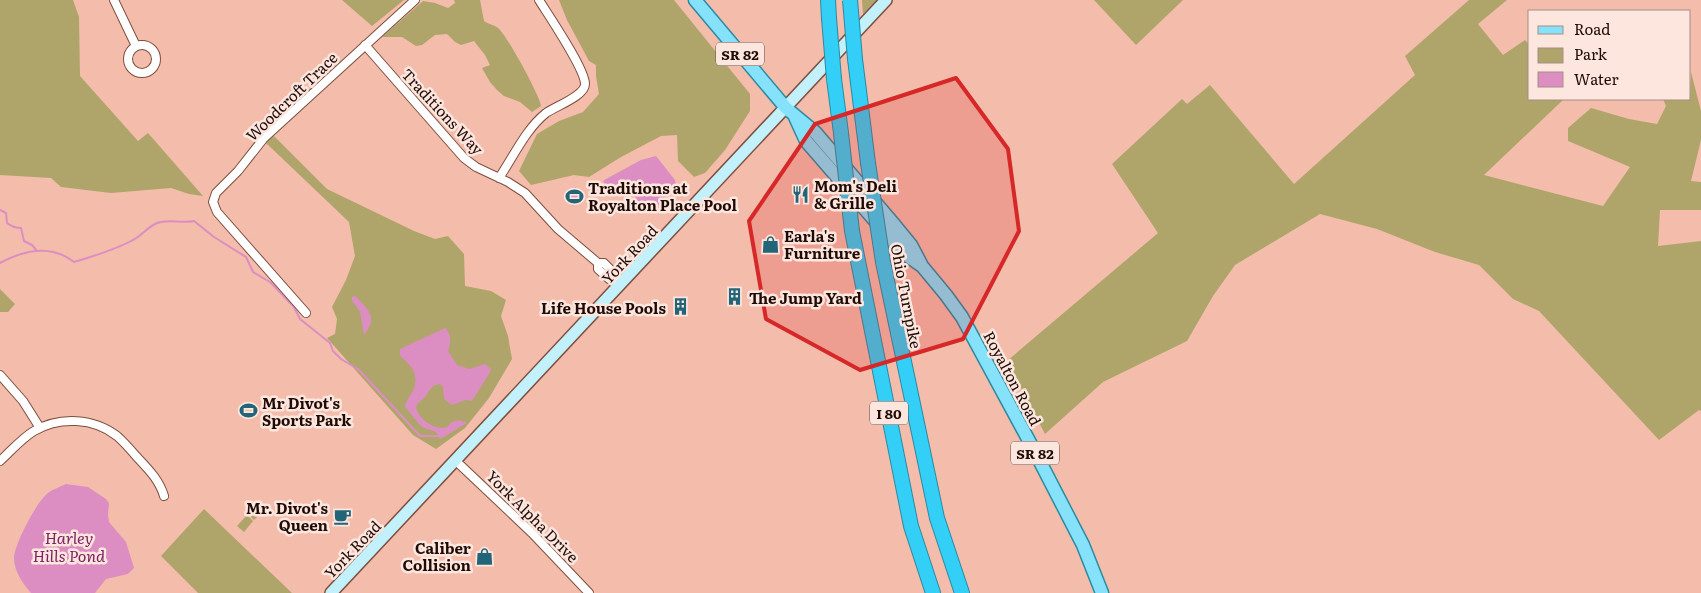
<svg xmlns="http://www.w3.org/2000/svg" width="1701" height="593" viewBox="0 0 1701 593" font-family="Literata,serif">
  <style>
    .green { fill: #afa56a }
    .water { fill: #dc8ec3 }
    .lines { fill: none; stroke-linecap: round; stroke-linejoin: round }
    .stream { stroke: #dc8ec3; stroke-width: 2 }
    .street-casing { stroke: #7d4e3e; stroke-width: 10 }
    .secondary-casing { stroke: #7d4e3e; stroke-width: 14 }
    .primary-casing { stroke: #2c8aa2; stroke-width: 15 }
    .highway-casing { stroke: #2c8aa2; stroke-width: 16 }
    .street { stroke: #fff; stroke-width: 8 }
    .secondary { stroke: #c2f1fc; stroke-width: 11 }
    .primary { stroke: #85e2fa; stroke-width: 12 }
    .highway { stroke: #33cff6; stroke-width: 14 }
    .highway-bridge-casing { stroke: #2c8aa2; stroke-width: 16; stroke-linecap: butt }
    .highway-bridge { stroke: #33cff6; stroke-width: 14 }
    .marked { fill: #d62828; fill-opacity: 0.2; stroke: #d62828; stroke-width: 4; stroke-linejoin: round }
    .labels { text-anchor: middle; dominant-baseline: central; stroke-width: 5; stroke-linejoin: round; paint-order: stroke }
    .shield { fill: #fde6de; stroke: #614d47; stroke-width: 1 }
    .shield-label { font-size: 14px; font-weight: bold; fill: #1e0b06 }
    .street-label { font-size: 15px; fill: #1e0b06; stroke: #fde6de }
    .poi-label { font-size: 15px; font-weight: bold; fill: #1e0b06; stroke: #fde6de; text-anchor: start }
    .water-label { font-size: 16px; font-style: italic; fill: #7b2164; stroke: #fde6de }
  </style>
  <rect width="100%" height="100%" fill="#f4bcaa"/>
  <path class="green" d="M0,0H73L79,17L80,76L138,141L148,133L203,196L189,194L171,188L111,193L61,187L51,178L0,175Z
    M342,0H404L372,26Z
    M454,0H480L484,21C488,24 494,25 498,28C507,35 541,98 541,106L532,112L520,102L504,96L497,90L490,82L482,68L490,65L485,55L474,41L461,45L455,42L447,34L435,35L422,45L416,46L402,37H382L423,1L435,3L448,8L455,3Z
    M559,0H674L750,94V111L725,150L705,173L694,177L678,161L677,135L661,136L621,157L589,177L574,175L531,185L519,171L537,134L559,121L583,112L599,94L596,76V65L589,61L567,20Z
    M862,0H877L863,14Z
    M1094,0H1183L1136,45Z
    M1469,0H1507L1478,24L1503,55L1525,40L1530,45V99H1564L1484,175L1603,206L1630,167L1568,141V128L1591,108L1629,119L1657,124L1666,106L1663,99H1690L1691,72L1701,111V140L1691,181L1701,182V210H1660L1658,246L1701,241V411L1699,410L1659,440L1539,311L1513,299L1479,265L1435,252L1377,229L1320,214L1235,265L1213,296L1187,341L1103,382L1045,434L1007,361L1158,233L1112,164L1182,99L1187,104L1210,85L1294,184L1415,75L1405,56Z
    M274,136L327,189L414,231L435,239L448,236L464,254L465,286L491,291L506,300L501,316L508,336L512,359L489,398L465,428L436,449L413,435L327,338L335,334L337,319L332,307L346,280L355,256L349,222L265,142Z
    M0,289L15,304L8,312H0Z
    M258,504L264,510L254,520L248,514Z
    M204,509L292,593H293H198L161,556Z
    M247,515L253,521L244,532L237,526Z"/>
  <path class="water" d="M656,156L675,180L676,185L650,214C637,205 637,188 615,193L606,186L603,181L606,179L641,160Z
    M575,187L583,195L573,206L565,198Z
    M355,296C369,310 378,317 364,335L360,312L352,300V297Z
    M445,328C452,335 451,342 448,351L457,365L469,369L485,364L491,369C490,374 476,394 472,401L466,400L452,405L444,399L443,387L440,384C429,386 431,390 425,397C423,400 418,402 416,406C417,419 435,431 448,427L450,423L459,420L467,423L440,439C437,428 430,432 421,426C418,423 409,411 405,407C407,397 412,395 414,388C419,373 410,364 400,356V349Z
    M66,484L88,487L106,499L109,503L108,515L109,522L126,542L134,568L128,574L106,579L95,593H31C23,584 14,571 14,558C14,545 37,501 48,493C53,489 60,487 66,484Z"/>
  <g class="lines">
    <path class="stream" d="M0,210L6,213L7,223C12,227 15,228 21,228L24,241L32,245L37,251
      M0,263C24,250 51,244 74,262C94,256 115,250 133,240C141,236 147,228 155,224C166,218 182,224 194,221L214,237L246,257L253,272L270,282L294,307L300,319L330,343L333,351L341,359L359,370L420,436H439"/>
    <defs>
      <path id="street" d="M114,0L136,46
        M365,45L464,158L476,167L508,182L525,193L558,229L598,263V269L609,279L614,280L615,274L604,263H598
        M128 59a14 14 0 1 1 28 0a14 14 0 1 1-28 0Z
        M499,178C514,156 525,130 546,113C556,106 585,96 585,84C585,69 549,16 539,0
        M306,313L217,212L213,202L216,193L238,171L264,138L415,0
        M0,375L23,401L40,428
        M0,461C11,451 22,438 34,431C60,416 94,418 117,436C124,442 130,449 136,456C147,468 159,479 164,496
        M456,461L532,533L589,593"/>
      <path id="secondary" d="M331,593L886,0"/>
      <path id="primary" d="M695,0L786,108L815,132L892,222L911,245L921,264
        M795,117L806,141L902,252L922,266L946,295L962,317L1034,450L1083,545L1102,593"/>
      <path id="highway" d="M828,0L829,18
        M855,59L868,163
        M834,79L841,133
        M852,231L911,526L933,593
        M883,262L937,518L962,593"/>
    </defs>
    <use href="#street" class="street-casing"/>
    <use href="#secondary" class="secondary-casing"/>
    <use href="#primary" class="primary-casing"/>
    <use href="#highway" class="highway-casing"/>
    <use href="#street" class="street"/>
    <use href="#secondary" class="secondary"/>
    <use href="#primary" class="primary"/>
    <use href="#highway" class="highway"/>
    <defs>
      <path id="highway-bridge" d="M850,0L855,59
        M829,18L834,79
        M841,133L852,231
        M868,163L883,262"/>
    </defs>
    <use href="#highway-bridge" class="highway-bridge-casing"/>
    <use href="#highway-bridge" class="highway-bridge"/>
  </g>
  <path class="marked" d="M956,78L1008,149L1019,231L963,339L860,370L766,319L749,221L815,124Z"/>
  <defs>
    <symbol id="restaurant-bare" viewBox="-9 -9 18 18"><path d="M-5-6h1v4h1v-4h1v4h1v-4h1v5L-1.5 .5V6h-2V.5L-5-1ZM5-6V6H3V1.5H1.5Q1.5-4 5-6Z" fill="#226578" stroke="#fde6de" stroke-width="2.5" paint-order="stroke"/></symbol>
    <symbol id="stadium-bare" viewBox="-9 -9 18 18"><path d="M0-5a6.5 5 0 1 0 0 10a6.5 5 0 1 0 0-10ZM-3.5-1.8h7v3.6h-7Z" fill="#226578" stroke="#fde6de" stroke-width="2.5" paint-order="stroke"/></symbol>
    <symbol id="shop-bare" viewBox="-9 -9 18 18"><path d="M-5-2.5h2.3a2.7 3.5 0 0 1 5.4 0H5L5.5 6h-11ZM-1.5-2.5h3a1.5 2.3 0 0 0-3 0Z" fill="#226578" stroke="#fde6de" stroke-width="2.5" paint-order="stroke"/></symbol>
    <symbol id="building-bare" viewBox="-9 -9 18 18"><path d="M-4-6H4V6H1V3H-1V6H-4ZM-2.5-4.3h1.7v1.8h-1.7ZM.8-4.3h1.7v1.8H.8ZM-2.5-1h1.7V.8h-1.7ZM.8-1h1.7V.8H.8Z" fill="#226578" stroke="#fde6de" stroke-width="2.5" paint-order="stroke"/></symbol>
    <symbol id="cafe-bare" viewBox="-9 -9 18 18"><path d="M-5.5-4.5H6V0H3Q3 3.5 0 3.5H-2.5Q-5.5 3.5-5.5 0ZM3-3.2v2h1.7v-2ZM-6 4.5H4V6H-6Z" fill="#226578" stroke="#fde6de" stroke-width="2.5" paint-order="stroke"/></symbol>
  </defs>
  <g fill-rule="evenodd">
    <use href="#restaurant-bare" x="788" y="182" width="25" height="25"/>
    <use href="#stadium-bare" x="562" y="184" width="25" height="25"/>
    <use href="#shop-bare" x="758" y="232" width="25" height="25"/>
    <use href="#building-bare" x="722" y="284" width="25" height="25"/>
    <use href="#building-bare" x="668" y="294" width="25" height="25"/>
    <use href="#stadium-bare" x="236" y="398" width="25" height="25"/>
    <use href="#cafe-bare" x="330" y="504" width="25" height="25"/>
    <use href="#shop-bare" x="472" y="544" width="25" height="25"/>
  </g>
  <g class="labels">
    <g class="shield">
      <rect x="716" y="42.5" width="48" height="23" rx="4"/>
      <rect x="870" y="401.5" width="38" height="23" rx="4"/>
      <rect x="1011" y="441.5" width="48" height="23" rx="4"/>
    </g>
    <g class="shield-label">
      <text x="740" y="54">SR 82</text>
      <text x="889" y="413">I 80</text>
      <text x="1035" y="453">SR 82</text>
    </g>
    <g class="street-label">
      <text transform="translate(291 96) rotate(-44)">Woodcroft Trace</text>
      <text transform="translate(443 111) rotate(47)">Traditions Way</text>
      <text transform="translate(629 254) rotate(-47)">York Road</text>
      <text transform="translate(907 296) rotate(79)">Ohio Turnpike</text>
      <text transform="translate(1013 378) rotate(62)">Royalton Road</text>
      <text transform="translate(533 516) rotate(45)">York Alpha Drive</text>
      <text transform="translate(352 549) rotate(-46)">York Road</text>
    </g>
    <g class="poi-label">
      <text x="814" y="185">Mom's Deli<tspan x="814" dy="17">&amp; Grille</tspan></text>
      <text x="588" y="187">Traditions at<tspan x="588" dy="17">Royalton Place Pool</tspan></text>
      <text x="784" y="235">Earla's<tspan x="784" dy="17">Furniture</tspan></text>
      <text x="749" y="297">The Jump Yard</text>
      <text x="666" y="307" text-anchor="end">Life House Pools</text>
      <text x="262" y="402">Mr Divot's<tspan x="262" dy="17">Sports Park</tspan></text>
      <text x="328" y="507" text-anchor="end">Mr. Divot's<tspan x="328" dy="17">Queen</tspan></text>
      <text x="471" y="547" text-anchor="end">Caliber<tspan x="471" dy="17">Collision</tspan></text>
    </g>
    <g class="water-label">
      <text x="69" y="537">Harley<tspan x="69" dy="18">Hills Pond</tspan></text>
    </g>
  </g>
  <rect x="1528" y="10" width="162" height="90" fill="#fde6de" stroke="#a48e88"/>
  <rect x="1538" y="26" width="25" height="8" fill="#85e2fa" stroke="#a48e88"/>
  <text x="1574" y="35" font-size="15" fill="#1e0b06">Road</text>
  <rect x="1538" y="48" width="25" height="15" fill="#afa56a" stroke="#a48e88"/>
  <text x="1574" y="60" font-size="15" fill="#1e0b06">Park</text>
  <rect x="1538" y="72" width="25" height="15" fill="#dc8ec3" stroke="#a48e88"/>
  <text x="1574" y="85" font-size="15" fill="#1e0b06">Water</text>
</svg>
